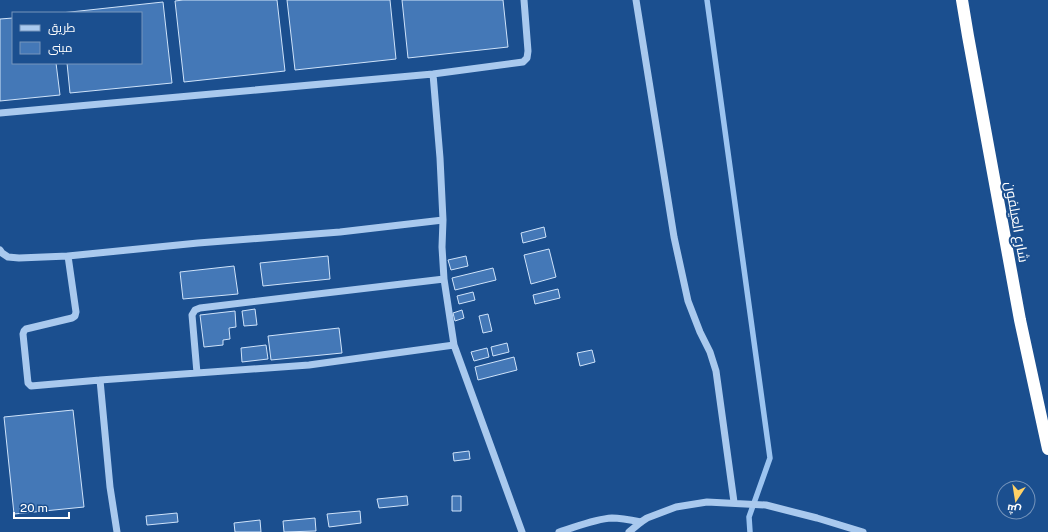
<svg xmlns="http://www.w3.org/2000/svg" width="1048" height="532" viewBox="0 0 1048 532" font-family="'Public Sans',Cairo,sans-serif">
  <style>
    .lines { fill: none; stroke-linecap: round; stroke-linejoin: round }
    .stream { stroke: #9cc4f0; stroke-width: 5.5 }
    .building { fill: #4478b7; stroke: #cfe3fa }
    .minor { stroke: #a9c9ee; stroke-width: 7 }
    .highway { stroke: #fff; stroke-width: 12 }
    .labels { text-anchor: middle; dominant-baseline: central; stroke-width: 4; stroke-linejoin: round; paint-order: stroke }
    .street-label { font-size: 14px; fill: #fff; stroke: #1b4f8f }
  </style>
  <rect width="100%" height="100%" fill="#1b4f8f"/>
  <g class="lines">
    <path class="stream" d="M707,0L770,458L749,517L750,532"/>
  </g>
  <path class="building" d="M183,0H277L285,71L184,82L175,1Z
    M287,0H390L396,59L295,70Z
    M402,0H503L508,47L408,58Z
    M163,2L172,83L70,93L67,63H141V13H61Z
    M13,18V63H56L60,95L0,101V19Z
    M544,227L546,237L523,243L521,233Z
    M549,249L556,277L531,284L524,255Z
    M328,256L330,279L263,286L260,263Z
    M466,256L468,266L451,270L448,260Z
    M234,266L238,294L183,299L180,272Z
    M493,268L496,280L455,290L452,278Z
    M558,289L560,298L535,304L533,295Z
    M473,292L475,300L459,304L457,296Z
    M255,309L257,325L244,326L242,311Z
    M462,310L464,318L455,321L453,313Z
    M235,311L236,327L229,328L230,339L223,340V345L204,347L200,315Z
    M488,314L492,331L483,333L479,316Z
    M339,328L342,353L271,360L268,336Z
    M507,343L509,352L493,356L491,347Z
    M266,345L268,359L242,362L241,348Z
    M487,348L489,357L474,361L471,352Z
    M592,350L595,362L580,366L577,353Z
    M514,357L517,370L478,380L475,367Z
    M73,410L84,507L14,514L4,417Z
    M469,451L470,459L454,461L453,453Z
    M407,496L408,505L379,508L377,499Z
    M452,496H461V511H452Z
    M360,511L361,523L329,527L327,514Z
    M177,513L178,522L147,525L146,516Z
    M315,518L316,531L284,532L283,521Z
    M260,520L261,532H235L234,523Z"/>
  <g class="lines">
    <path class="minor" d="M636,0L674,237L688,301L700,332L710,352L716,371L734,502
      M433,74L440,158L443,220L442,247L444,279L454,345L522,532
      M0,113L433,74L523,62L527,58L528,51L524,0
      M0,250L2,253L8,257L19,258L68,256L198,243L340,232L443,220
      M68,256L76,312L75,316L72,318L26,329L24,331L23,334L28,383L31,386L100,380L309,365L454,345
      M197,373L192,315L195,310L200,308L444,279
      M100,380L110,487L117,532
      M559,532C576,527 594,519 612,518C621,518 631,520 641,522
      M629,532L641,522L647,518L676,507L707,502L766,505L817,518L863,532"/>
    <path class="highway" d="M962,0L968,36L1020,320L1048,449"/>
  </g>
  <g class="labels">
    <g class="street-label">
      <text transform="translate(1017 222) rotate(80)">شارع العيلفون</text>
    </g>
  </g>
  <rect x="12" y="12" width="130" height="52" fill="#1b4f8f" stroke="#7695bc"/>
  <rect x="20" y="25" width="20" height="6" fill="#a9c9ee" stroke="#7695bc"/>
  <text x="48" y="32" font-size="12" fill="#ffffff">طريق</text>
  <rect x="20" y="42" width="20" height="12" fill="#4478b7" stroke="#7695bc"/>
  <text x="48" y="52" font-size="12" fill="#ffffff">مبنى</text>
  <g transform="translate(1016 500) rotate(192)"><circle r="19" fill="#1b4f8f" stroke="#7695bc"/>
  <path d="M0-3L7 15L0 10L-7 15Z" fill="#ffd166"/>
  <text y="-6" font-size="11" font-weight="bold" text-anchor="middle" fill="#ffffff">ش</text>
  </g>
  <path d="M14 512v6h55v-6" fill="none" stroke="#ffffff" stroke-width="2"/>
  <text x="20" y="512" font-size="12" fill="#ffffff" stroke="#1b4f8f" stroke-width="3" paint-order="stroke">20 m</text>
</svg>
